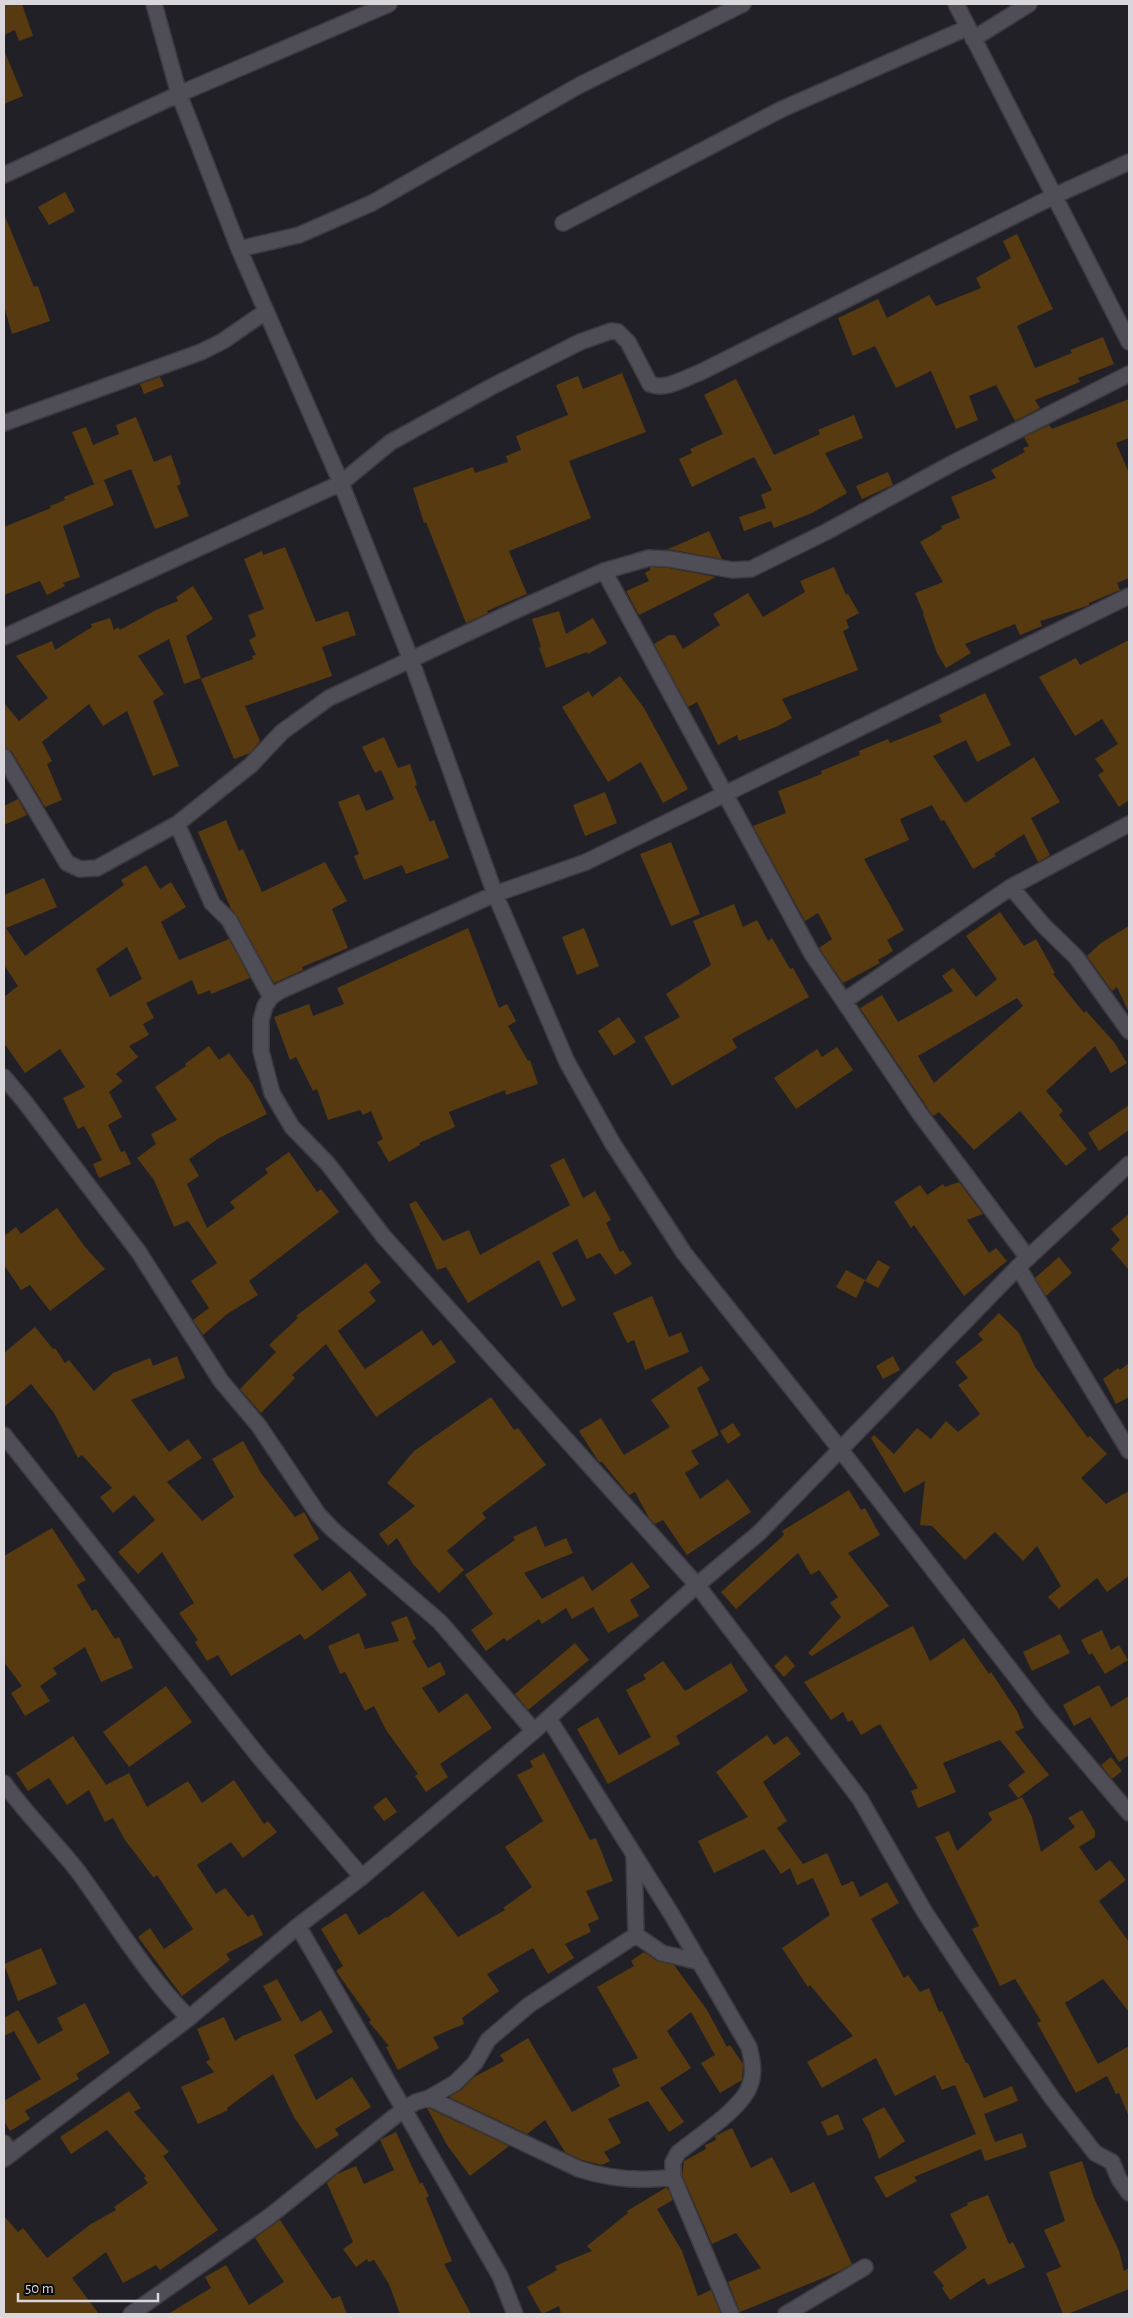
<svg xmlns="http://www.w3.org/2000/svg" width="1133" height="2318" viewBox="0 0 1133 2318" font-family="'Alegreya Sans',sans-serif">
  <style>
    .building { fill: #573a0f; fill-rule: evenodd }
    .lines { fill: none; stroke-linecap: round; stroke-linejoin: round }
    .street-casing { stroke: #3d3a41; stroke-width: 18 }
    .secondary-casing { stroke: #3d3a41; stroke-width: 18 }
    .street { stroke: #4f4d55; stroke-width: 15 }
    .secondary { stroke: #4f4d55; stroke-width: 15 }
  </style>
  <rect width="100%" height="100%" fill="#222027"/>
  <path class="building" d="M4,4H22L33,36L19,41L15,30L4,35Z
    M4,50L23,96L4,104Z
    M65,192L75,211L49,225L38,207Z
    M4,214L34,287L38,286L50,321L12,334L4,306Z
    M1017,234L1053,309L1017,326L1035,368L1072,353L1070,350L1103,337L1114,364L1078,378L1080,382L1035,400L1040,408L1015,421L996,385L969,396L978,420L956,429L931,371L896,388L875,346L853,356L838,318L878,299L887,318L929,295L936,306L981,288L976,278L1011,258L1003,241Z
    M622,373L646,432L569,461L591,518L509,551L527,594L487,611L488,613L466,623L426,522L424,523L413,488L473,467L475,473L508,462L506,456L521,450L516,436L568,415L556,385L578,376L583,389Z
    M160,377L164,386L144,394L140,384Z
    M736,379L774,455L820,434L818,430L854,415L863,438L825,453L847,493L812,513L774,528L771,521L744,531L739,517L766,508L761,495L772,490L754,457L692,487L679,459L692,453L690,449L723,434L704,395Z
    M1129,399V438L1116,443L1129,473V578L1117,583L1120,590L1089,603V605L1084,607L1040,621L1042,626L1020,635L1015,624L965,644L971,653L946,668L937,653L923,614H924L915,593L943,582L920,542L942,529L941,526L960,518L951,497L996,478L991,470L1025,452L1023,448L1029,446L1024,437L1049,425L1052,429Z
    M136,417L154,462L171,455L181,484L177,486L189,516L155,529L131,469L94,484L72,432L86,427L93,445L119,434L116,425Z
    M888,472L893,485L862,499L856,486Z
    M104,480L114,505L63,526L80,577L63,583L65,586L47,595L40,581L4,595V527L51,508L50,506L65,500L64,497Z
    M709,531L722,559L667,549L673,547Z
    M285,547L316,622L348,611L356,635L322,647L332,676L245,706L260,741L250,753L234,759L201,679L253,659L252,656L256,655L249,640L256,636L248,615L264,609L244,559L262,551L263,555Z
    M650,567L669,568L716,577L639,615L626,591L649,581L645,573L650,570Z
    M834,567L846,595L848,594L859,613L846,620L849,628L843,631L858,670L782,699L792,718L778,726L739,741L737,735L718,745L697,702L688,707L654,644L669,635H675L683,649L720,625L713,614L748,593L763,617L805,592L800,581Z
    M193,586L213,619L186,636L201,678L184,684L169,639L138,656L164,694L153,701L179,766L153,776L127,711L103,726L89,704L42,742L52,761L47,764L62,800L45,807L12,752L4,748V703L19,721L48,698L16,656L52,641L55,650L92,627L91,624L110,618L114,630L118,627L120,630L156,610L178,601L176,597Z
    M559,611L566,634L593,618L607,643L588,654L587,652L546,668L539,648L541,647L532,619Z
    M1129,640V800L1119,807L1098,775L1104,771L1095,759L1118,744L1102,719L1075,736L1039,677L1076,658L1080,665Z
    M620,676L644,708L688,789L663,803L641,762L608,782L562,707L589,691L592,697Z
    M985,693L1011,745L977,762L966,740L933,756L965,803L1034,757L1060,802L1031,818L1050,855L1038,862L1024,834L994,854L996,856L973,869L944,820L941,821L932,805L900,819L909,840L864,859L904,930L887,940L893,951L878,960L880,963L843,983L819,948L832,939L818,913L805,921L753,826L786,813L778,791L822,774L821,771L860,755L859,751L888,739L890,743L942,722L939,715Z
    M384,737L398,768L410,764L417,785L415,786L430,822L434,820L449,858L406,874L402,865L364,880L354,856L359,854L338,802L359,794L366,811L394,799L381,770L375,773L362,747Z
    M605,792L617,823L585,836L573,805Z
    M18,799L27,815L4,825V806Z
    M226,820L239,851L243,849L262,892L325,862L347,901L332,909L348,948L302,967L303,970L274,983L237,916L231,909L198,832Z
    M671,842L700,914L671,926L640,854Z
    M146,865L160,889L171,882L186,907L161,922L179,960L229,939L250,978L211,994L210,990L198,995L192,980L146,1003L154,1018L143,1024L149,1035L129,1046L138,1057L116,1074L123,1081L109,1092L122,1117L108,1125L121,1152L125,1151L131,1164L99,1178L93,1164L102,1160L84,1126L78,1129L63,1098L85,1087L60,1049L25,1073L4,1043V997L18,986L4,965V895L44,878L57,907L6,928L25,956L124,885L121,880ZM127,947L142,979L110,997L96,969Z
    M734,904L743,927L757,920L768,941L772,938L790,969L793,968L809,997L732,1039L737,1048L672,1086L644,1037L680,1017L666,994L711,965L693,921Z
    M1000,912L1024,946L1036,939L1055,973L1053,974L1084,1013L1086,1011L1114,1042L1127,1063L1111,1073L1095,1046L1046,1091L1063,1111L1059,1115L1087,1149L1066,1166L1020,1111L974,1150L939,1112L933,1116L860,1008L882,995L898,1022L953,991L942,976L953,968L976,997L997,979L966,936ZM1017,998L1023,1006L934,1083L918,1056Z
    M1129,926V1013L1117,987L1112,991L1087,956L1101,943Z
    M468,928L499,1008L507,1004L516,1021L508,1026L528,1061L530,1060L538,1084L506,1095L505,1090L449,1112L455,1127L419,1143L420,1145L389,1162L377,1142L383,1139L371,1111L363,1115L360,1110L328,1120L317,1089L313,1091L296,1057L290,1060L274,1017L309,1004L313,1016L344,1004L337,988Z
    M584,928L599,966L577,975L562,937Z
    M619,1017L636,1042L614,1056L598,1031Z
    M209,1046L219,1060L229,1053L252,1084L267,1114L219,1138L189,1159L199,1176L187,1184L207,1228L235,1208L230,1202L268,1173L265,1169L289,1152L317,1192L321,1189L339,1212L249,1281L258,1295L227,1314L203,1335L193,1320L209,1308L191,1281L217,1263L188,1221L174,1227L154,1180L137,1158L156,1144L151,1134L177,1120L155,1087L186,1066L185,1064Z
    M837,1047L853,1070L796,1109L774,1078L817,1049L822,1057Z
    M1129,1105V1130L1099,1151L1088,1133Z
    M564,1158L583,1198L595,1191L611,1220L606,1223L620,1252L623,1250L632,1264L615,1275L600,1253L587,1259L577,1239L552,1253L576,1300L562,1307L539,1260L468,1303L446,1267L437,1270L409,1204L416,1201L443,1241L469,1230L480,1255L570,1205L550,1165Z
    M959,1182L983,1214L967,1220L989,1253L996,1248L1007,1261L964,1296L914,1225L911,1228L894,1202L920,1185L927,1195L943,1184L945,1187Z
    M57,1208L85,1247L105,1269L50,1311L30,1285L21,1290L4,1265V1236L16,1227L21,1234Z
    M1129,1214V1270L1111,1249L1120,1240L1111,1229Z
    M1059,1257L1072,1273L1046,1296L1035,1278Z
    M878,1260L890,1267L878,1288L865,1281Z
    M366,1263L381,1282L369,1292L376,1301L338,1331L365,1369L422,1330L433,1346L441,1340L456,1362L376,1417L326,1344L292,1375L295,1378L261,1413L240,1389L276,1352L269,1345L298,1318L296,1316Z
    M846,1270L865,1280L856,1298L836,1287Z
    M652,1296L669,1337L681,1332L689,1352L645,1370L634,1340L627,1343L613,1313Z
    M999,1313L1019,1333L1035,1367L1088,1438L1090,1436L1107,1454L1081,1478L1106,1504L1129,1491V1576L1107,1592L1097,1578L1059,1609L1048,1597L1061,1586L1037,1546L1023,1561L995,1532L965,1560L932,1526L920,1525L925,1481L904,1493L871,1438L874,1435L894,1454L917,1428L931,1439L946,1421L958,1432L980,1414L958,1385L968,1378L955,1362L983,1340L978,1334Z
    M35,1327L53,1349L55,1348L65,1363L69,1360L94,1391L113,1373L150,1358L153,1366L177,1356L185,1378L131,1400L169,1452L188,1439L202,1458L167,1482L202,1521L234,1497L212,1459L243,1441L261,1473L295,1517L304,1512L319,1539L293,1555L322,1591L350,1571L367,1595L305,1640L300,1634L231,1676L218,1655L207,1661L195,1642L198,1640L179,1613L194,1603L162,1552L138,1574L118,1552L155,1520L134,1495L113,1513L100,1497L112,1488L82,1455L78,1458L54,1413L31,1384L4,1407V1353Z
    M893,1356L900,1370L883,1379L876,1366Z
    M1129,1363V1397L1116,1404L1103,1379L1118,1368L1120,1370Z
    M701,1366L710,1380L697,1388L719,1435L691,1451L699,1464L685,1473L700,1499L728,1479L751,1512L687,1555L663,1520L655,1524L649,1518L635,1492L629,1495L602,1462H599L579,1431L601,1418L624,1455L670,1427L651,1400Z
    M491,1397L514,1430L518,1428L546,1465L482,1513L486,1518L447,1551L464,1570L439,1593L413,1564L397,1538L388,1546L379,1534L415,1506L387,1483L414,1451Z
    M733,1423L741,1435L728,1444L720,1431Z
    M849,1490L861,1510L865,1508L880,1535L848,1553L889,1606L812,1656L808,1653L841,1617L830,1603L838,1597L819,1570L811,1575L798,1553L736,1609L721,1592L784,1535L782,1531Z
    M536,1526L545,1547L566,1538L573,1553L524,1573L542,1599L583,1576L592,1591L632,1562L650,1587L630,1600L639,1616L608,1633L593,1607L572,1619L566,1608L542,1624L539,1619L507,1641L504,1638L486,1651L471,1630L493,1614L465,1575L515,1540L513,1537Z
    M52,1528L86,1580L77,1585L92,1611L96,1609L115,1639L119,1637L133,1668L101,1682L85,1647L53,1668L57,1674L40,1686L50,1701L25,1716L11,1693L22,1686L4,1662V1556Z
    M407,1616L416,1639L412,1641L428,1668L440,1662L446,1674L422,1688L439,1713L467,1693L492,1728L440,1764L448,1777L426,1792L415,1776L418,1774L386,1730L374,1706L365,1711L345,1672L340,1674L328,1646L359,1633L365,1649L399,1641L391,1622Z
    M913,1626L930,1661L964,1638L989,1674L991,1672L1017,1711L1024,1728L1015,1732L1049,1775L1018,1798L1008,1785L1025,1772L1000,1740L943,1763L956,1792L918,1808L911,1791L918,1788L880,1724L861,1735L852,1720L848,1722L843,1712L831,1720L804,1682Z
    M1102,1630L1111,1650L1119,1645L1128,1660L1105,1674L1092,1653L1089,1655L1081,1640Z
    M1060,1634L1070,1653L1032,1671L1023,1652Z
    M575,1643L589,1660L528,1710L515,1694Z
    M786,1655L795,1666L784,1677L774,1666Z
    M663,1661L685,1691L731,1663L748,1691L676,1736L680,1744L608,1784L577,1729L598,1717L619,1755L651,1737L626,1690L646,1679L643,1675Z
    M1099,1685L1111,1707L1129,1696V1755L1119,1762L1090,1717L1074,1726L1063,1705Z
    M166,1686L192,1722L129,1767L103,1732Z
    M767,1735L774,1745L787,1736L801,1754L763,1782L787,1821L777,1828L803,1864L827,1853L842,1886L853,1881L860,1897L887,1882L899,1903L871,1919L904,1978L908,1975L920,1992L929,1988L939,2012L942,2011L966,2063H968L984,2098L1012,2086L1018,2101L984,2114L995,2142L1022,2133L1027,2147L985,2161L981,2149L914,2177L917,2181L886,2198L874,2177L976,2134L955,2085L942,2090L935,2075L895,2096L876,2058L822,2088L807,2062L853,2036L810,1985L808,1987L782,1948L830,1915L813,1878L797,1885L790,1868L781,1874L764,1849L714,1873L698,1841L748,1817L716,1772Z
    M73,1736L106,1785L129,1773L147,1807L188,1781L202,1803L234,1780L264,1824L268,1821L277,1832L243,1858L231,1842L197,1865L216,1894L225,1888L248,1917L253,1914L263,1935L226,1954L230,1960L182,1996L138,1937L150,1928L164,1949L193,1929L157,1875L154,1878L125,1840L113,1818L105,1822L89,1790L67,1805L49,1778L28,1791L16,1773Z
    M544,1753L590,1840L596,1838L613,1881L586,1891L599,1919L588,1924L591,1932L565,1944L574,1958L548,1974L533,1948L487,1974L499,1991L462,2018L464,2024L433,2037L439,2048L398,2070L386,2047L389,2046L369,2022L371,2020L336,1971L343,1966L321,1929L346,1913L359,1935L386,1917L387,1918L423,1891L458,1937L505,1910L503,1908L532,1887L505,1847L543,1821L517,1775L533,1767L530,1761Z
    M1111,1757L1122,1771L1112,1779L1101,1765Z
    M386,1797L397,1812L384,1821L373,1807Z
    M1022,1797L1032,1817L1041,1852L1075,1827L1068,1818L1082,1810L1095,1831V1837L1079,1847L1096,1871L1110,1860L1126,1880L1099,1901L1129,1942V2012L1103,1979L1065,2003L1098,2064L1129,2046V2117L1119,2093L1116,2094L1107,2076L1076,2093L1037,2023L1041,2021L1015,1979L1000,1986L972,1929L979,1926L935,1837L949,1831L957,1851L992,1820L988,1813Z
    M41,1948L57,1984L18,2001L4,1964Z
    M644,1952L657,1961L674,1965L707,2010L727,2047L730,2045L743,2064L742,2080L720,2093L701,2063L715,2055L691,2012L667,2031L691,2068L660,2088L684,2122L669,2132L648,2101L608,2119L621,2143L604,2152L610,2161L602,2165L582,2160L565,2152L545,2120L527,2134L449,2097L461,2090L474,2077L504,2061L500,2055L528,2038L572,2112L620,2086L612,2069L638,2058L597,1987L634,1966L631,1961Z
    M277,1979L301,2022L321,2010L333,2032L294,2055L316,2100L352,2077L371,2107L335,2129L339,2135L316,2149L294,2117L273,2074L227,2108L228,2110L198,2124L181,2087L214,2072L206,2062L210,2059L197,2029L224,2017L235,2041L242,2036L282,2020L263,1986Z
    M85,2003L110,2053L76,2074L79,2079L25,2111L30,2119L10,2131L4,2121V2101L41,2079L14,2031L4,2036V2018L18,2010L38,2044L63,2030L57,2018Z
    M129,2091L141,2108L134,2112L169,2152L163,2156L218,2230L160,2270L156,2265L123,2283L106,2252L72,2278L99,2314H4V2216L18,2232L23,2228L47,2258L91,2224L116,2210L114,2207L148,2183L144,2178L146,2176L107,2130L71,2154L60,2137Z
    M884,2107L905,2141L879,2159L870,2133L862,2119Z
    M427,2108H428L509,2146L470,2176L447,2145Z
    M838,2114L844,2129L828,2136L821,2122Z
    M732,2128L751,2168L772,2157L791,2193L814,2182L852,2264L840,2271L740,2312L728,2282L761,2268L736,2233L712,2244L682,2175L684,2161L706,2149L705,2145L716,2140L715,2136Z
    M396,2132L420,2184L422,2182L429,2196L426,2198L452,2261L444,2264L471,2314H400L389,2284L374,2260L368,2262L367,2259L356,2267L343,2249L353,2242L327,2183L337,2174L356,2166L364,2184L394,2170L380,2140Z
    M1082,2161L1094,2198L1119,2251L1124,2271L1129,2268V2289L1068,2314H1063L1046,2273L1061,2267L1044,2230L1065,2221L1049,2172Z
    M667,2187L673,2200L657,2209L682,2251L698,2296L711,2290L721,2314H561L559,2306L542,2314L527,2287L557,2270L555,2266L592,2251L587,2246L628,2213L627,2211Z
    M988,2195L1009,2244L1013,2242L1025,2267L988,2285L984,2278L950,2300L942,2288L944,2286L933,2272L967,2248L950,2214L968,2205L967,2203Z
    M280,2220L332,2299L340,2296L347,2314H168L211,2288L205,2277L226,2265L249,2305L284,2282L255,2238Z"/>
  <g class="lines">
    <defs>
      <path id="street" d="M154,4L179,94L239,249L299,235L372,203L580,85L743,4
        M956,4L1129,342
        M973,39L1029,4
        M4,175L179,94L389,4
        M563,223L782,109L967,28
        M239,249L341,483L411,660L495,894L567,1062L613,1144L684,1253L840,1449L1043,1712L1129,1813
        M4,423L201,352L223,341L265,312
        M1129,596L586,862L495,894L280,991L271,997L265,1006L261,1020V1051L272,1093L292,1127L328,1164L384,1237L697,1585L860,1799L924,1911L967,1976L1052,2098L1095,2153L1112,2162L1119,2179L1129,2193
        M4,637L341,483L391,442L491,387L580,342L611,331L618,332L628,342L650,384C665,391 684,378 699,373L1054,196L1129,162
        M4,757L67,863L80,869L97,868L177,824L251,765L282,732L329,698L512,612L604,571
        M177,824L212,903L229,920L271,997
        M1011,887L1044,926L1076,957L1129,1031
        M844,1001L1011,887L1129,824
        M4,1077L24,1101L138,1251L221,1381L259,1426L318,1514L332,1529L440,1622L534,1731
        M1028,1258L920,1114L812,954L604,571L649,558L670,559L732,570L751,569L826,532L953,463L1129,374
        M1018,1267L1129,1451
        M4,1435L260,1758L362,1877
        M549,1719L672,1915L749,2047C752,2059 755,2073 750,2085C743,2108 697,2137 678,2153L673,2162V2177L731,2314
        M4,1783C26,1814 53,1840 77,1870C114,1920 145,1974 189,2018
        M634,1856L636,1935
        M298,1926L500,2276L515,2314
        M636,1935L662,1953L700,1962
        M429,2098L579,2169C610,2179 641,2182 673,2177
        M4,2143L11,2153
        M131,2314L270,2216L404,2109L416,2102L429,2098L455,2083L475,2063L488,2040L529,2005L636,1935
        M786,2314L865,2267"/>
      <path id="secondary" d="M4,2159L189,2018L298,1926L362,1877L534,1731L697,1585L759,1533L1018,1267L1129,1164"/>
    </defs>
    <use href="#street" class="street-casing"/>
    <use href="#secondary" class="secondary-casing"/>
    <use href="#street" class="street"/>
    <use href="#secondary" class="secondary"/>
  </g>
  <rect width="1133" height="2318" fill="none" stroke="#d9d7dc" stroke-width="10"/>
  <path d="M18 2293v8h140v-8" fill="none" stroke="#d9d7dc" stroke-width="2.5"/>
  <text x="25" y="2293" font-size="15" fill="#d9d7dc" stroke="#0b0a0d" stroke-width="4" paint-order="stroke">50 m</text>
</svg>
